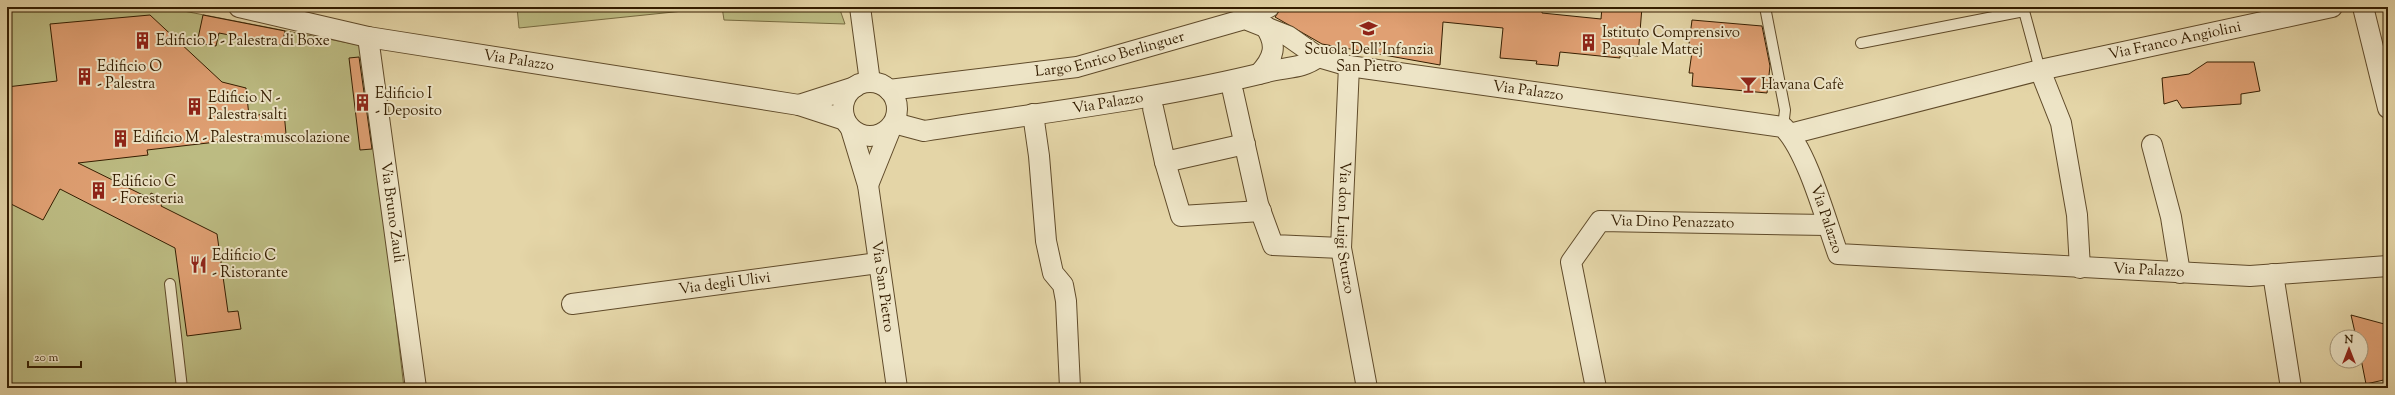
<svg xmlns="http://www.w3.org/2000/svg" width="2395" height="395" viewBox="0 0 2395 395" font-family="'Sorts Mill Goudy',serif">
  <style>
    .green { fill: #bcbb82; stroke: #786c41 }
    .building { fill: #e0a073; stroke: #341d00 }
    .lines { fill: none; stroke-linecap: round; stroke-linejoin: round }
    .lane-casing { stroke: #604b2a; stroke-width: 12 }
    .street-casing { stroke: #604b2a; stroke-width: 22 }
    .lane { stroke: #ede4c6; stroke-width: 10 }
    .street { stroke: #ede4c6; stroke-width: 20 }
    .labels { text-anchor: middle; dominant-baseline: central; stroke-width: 4; stroke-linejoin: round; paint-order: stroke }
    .poi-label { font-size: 15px; fill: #341d00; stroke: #ede4c6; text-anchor: start }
    .street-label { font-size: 15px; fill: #341d00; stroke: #ede4c6 }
  </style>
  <rect width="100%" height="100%" fill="#e4d5a7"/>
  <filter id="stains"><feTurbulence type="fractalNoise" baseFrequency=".005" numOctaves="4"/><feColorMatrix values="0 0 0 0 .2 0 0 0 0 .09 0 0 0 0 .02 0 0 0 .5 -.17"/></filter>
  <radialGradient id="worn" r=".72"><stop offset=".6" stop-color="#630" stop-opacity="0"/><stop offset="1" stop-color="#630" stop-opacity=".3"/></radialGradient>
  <path class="green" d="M7,7H163L364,46L404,388H7Z
    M517,7H839L845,24L724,20L722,7L519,28Z"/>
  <path class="building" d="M1287,7H1542V13L1601,19L1602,7H1642L1638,56L1620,54V58L1560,52L1558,66L1536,64L1537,61L1500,58L1503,28L1443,22L1440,65L1322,44L1275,17L1280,10Z
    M150,15L222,82L246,88L249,116L284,112L286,134L147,150L148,155L78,163L149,198L151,193L164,200L161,206L217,234L228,312L238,311L241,329L187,336L175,248L60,189L43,220L7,202V87L57,81L50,24Z
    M203,15L285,31L282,45L219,33L216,46L197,43Z
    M1692,20L1762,26L1770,66L1767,93L1692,86L1693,73H1689L1692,52H1688Z
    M359,57L372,149L360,150L349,58Z
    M2207,62H2254L2260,91L2241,94V104L2182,108L2177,100L2164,104L2162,78L2189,74Z
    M2351,315L2388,325V379L2366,384L2361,359V337H2356Z"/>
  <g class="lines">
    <defs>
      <path id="lane" d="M1765,7L1785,110L1783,127
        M1861,43L2024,11L2040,70
        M170,284L182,388"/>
      <g id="street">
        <path id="s1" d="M239,7L368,37L799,105L845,120"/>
        <path d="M860,7L870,82"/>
        <path d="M2363,7L2388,108"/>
        <path d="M1245,19L1269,7"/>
        <path id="s2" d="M368,37L416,388"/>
        <path id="s3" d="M1349,66L1341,248L1367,388"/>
        <path d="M2040,70L2061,123L2077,215L2080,268"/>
        <path d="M1259,74C1274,58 1278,45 1265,26"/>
        <circle cx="870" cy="109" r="27"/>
        <path id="s4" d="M889,90L1077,67L1245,19L1288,36L1318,57L1349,66L1783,127C1807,150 1826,221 1838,254L2250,276L2388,266"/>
        <path d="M1233,92L1258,204L1273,245L1341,248"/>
        <path d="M799,105L855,87"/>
        <path d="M1153,108L1165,162L1245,144"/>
        <path d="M1033,114L1039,156L1046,241L1053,273L1063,285L1066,301L1070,388"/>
        <path id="s5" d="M894,123L924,131C1037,113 1155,100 1267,72C1285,67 1303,69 1318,57"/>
        <path id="s6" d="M851,129L868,185L897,388"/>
        <path id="s7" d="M1790,134L2040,70L2332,7"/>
        <path d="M2152,145L2171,217L2180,273"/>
        <path d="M1165,162L1181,216L1261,211"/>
        <path d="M868,185L891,128"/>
        <path d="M2273,274L2291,388"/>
        <path id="s8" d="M572,304L878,263"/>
        <path id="s9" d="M1596,388L1571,262L1600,221L1827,225"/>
      </g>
    </defs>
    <use href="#lane" class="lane-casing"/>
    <use href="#street" class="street-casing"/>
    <use href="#lane" class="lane"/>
    <use href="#street" class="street"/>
  </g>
  <defs>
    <symbol id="school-bare" viewBox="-9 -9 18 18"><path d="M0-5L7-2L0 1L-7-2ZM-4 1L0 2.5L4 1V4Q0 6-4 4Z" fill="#8f2418" stroke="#ede4c6" stroke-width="2.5" paint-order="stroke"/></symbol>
    <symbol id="building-bare" viewBox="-9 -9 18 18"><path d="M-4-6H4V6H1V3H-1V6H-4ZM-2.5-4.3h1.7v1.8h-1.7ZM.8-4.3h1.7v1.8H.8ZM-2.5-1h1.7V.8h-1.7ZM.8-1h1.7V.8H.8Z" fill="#8f2418" stroke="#ede4c6" stroke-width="2.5" paint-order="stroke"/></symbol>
    <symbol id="bar-bare" viewBox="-9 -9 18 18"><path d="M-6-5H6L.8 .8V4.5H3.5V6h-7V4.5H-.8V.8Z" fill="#8f2418" stroke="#ede4c6" stroke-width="2.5" paint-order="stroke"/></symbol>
    <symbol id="restaurant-bare" viewBox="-9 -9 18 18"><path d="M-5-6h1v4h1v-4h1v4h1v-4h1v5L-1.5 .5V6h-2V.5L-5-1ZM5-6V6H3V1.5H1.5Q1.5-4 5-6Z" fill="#8f2418" stroke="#ede4c6" stroke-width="2.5" paint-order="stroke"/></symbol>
  </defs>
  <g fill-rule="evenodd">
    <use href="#school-bare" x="1356" y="16" width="25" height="25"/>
    <use href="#building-bare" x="130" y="28" width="25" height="25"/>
    <use href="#building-bare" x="1576" y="30" width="25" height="25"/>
    <use href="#building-bare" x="72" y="64" width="25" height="25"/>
    <use href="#bar-bare" x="1736" y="72" width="25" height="25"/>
    <use href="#building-bare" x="350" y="90" width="25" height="25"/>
    <use href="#building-bare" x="182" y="94" width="25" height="25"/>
    <use href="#building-bare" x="108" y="126" width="25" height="25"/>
    <use href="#building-bare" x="86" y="178" width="25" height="25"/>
    <use href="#restaurant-bare" x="186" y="252" width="25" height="25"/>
  </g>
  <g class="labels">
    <g class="poi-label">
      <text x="1602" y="33">Istituto Comprensivo<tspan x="1602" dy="17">Pasquale Mattej</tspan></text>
      <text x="156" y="41">Edificio P - Palestra di Boxe</text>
      <text x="1369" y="50" text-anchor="middle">Scuola Dell'Infanzia<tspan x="1369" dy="17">San Pietro</tspan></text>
      <text x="97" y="67">Edificio O<tspan x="97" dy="17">- Palestra</tspan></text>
      <text x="1761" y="85">Havana Cafè</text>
      <text x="375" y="94">Edificio I<tspan x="375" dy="17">- Deposito</tspan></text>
      <text x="208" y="98">Edificio N -<tspan x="208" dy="17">Palestra salti</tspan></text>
      <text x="133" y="138">Edificio M - Palestra muscolazione</text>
      <text x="112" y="182">Edificio C<tspan x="112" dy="17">- Foresteria</tspan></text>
      <text x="212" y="256">Edificio C<tspan x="212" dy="17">- Ristorante</tspan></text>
    </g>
    <g class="street-label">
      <text stroke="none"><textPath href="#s7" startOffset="396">Via Franco Angiolini</textPath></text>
      <text stroke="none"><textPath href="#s4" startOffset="224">Largo Enrico Berlinguer</textPath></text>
      <text stroke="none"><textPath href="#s1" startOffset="285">Via Palazzo</textPath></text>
      <text stroke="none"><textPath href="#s4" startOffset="660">Via Palazzo</textPath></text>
      <text stroke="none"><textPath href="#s5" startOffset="217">Via Palazzo</textPath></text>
      <text stroke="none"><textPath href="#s2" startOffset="177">Via Bruno Zauli</textPath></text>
      <text stroke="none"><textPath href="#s4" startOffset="1020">Via Palazzo</textPath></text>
      <text stroke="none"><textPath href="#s9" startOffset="251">Via Dino Penazzato</textPath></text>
      <text stroke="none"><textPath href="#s3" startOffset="162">Via don Luigi Sturzo</textPath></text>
      <text stroke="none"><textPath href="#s4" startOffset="1368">Via Palazzo</textPath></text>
      <text stroke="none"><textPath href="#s8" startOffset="154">Via degli Ulivi</textPath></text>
      <text stroke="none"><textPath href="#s6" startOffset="161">Via San Pietro</textPath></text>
    </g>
  </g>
  <rect width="2395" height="395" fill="none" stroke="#e4d5a7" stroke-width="24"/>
  <rect x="8" y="8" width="2379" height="379" fill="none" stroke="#341d00" stroke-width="2"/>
  <rect x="12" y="12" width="2371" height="371" fill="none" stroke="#341d00"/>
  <g transform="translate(2349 349)"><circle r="19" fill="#ede4c6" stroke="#a39477"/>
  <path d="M0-3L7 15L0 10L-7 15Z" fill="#8f2418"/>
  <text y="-6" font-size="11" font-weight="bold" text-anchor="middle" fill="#341d00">N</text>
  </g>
  <path d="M28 361v6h53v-6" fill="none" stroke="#341d00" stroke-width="2"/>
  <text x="34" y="361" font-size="12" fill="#341d00" stroke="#ede4c6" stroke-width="3" paint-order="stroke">20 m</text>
  <rect width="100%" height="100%" filter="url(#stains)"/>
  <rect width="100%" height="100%" fill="url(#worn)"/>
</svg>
